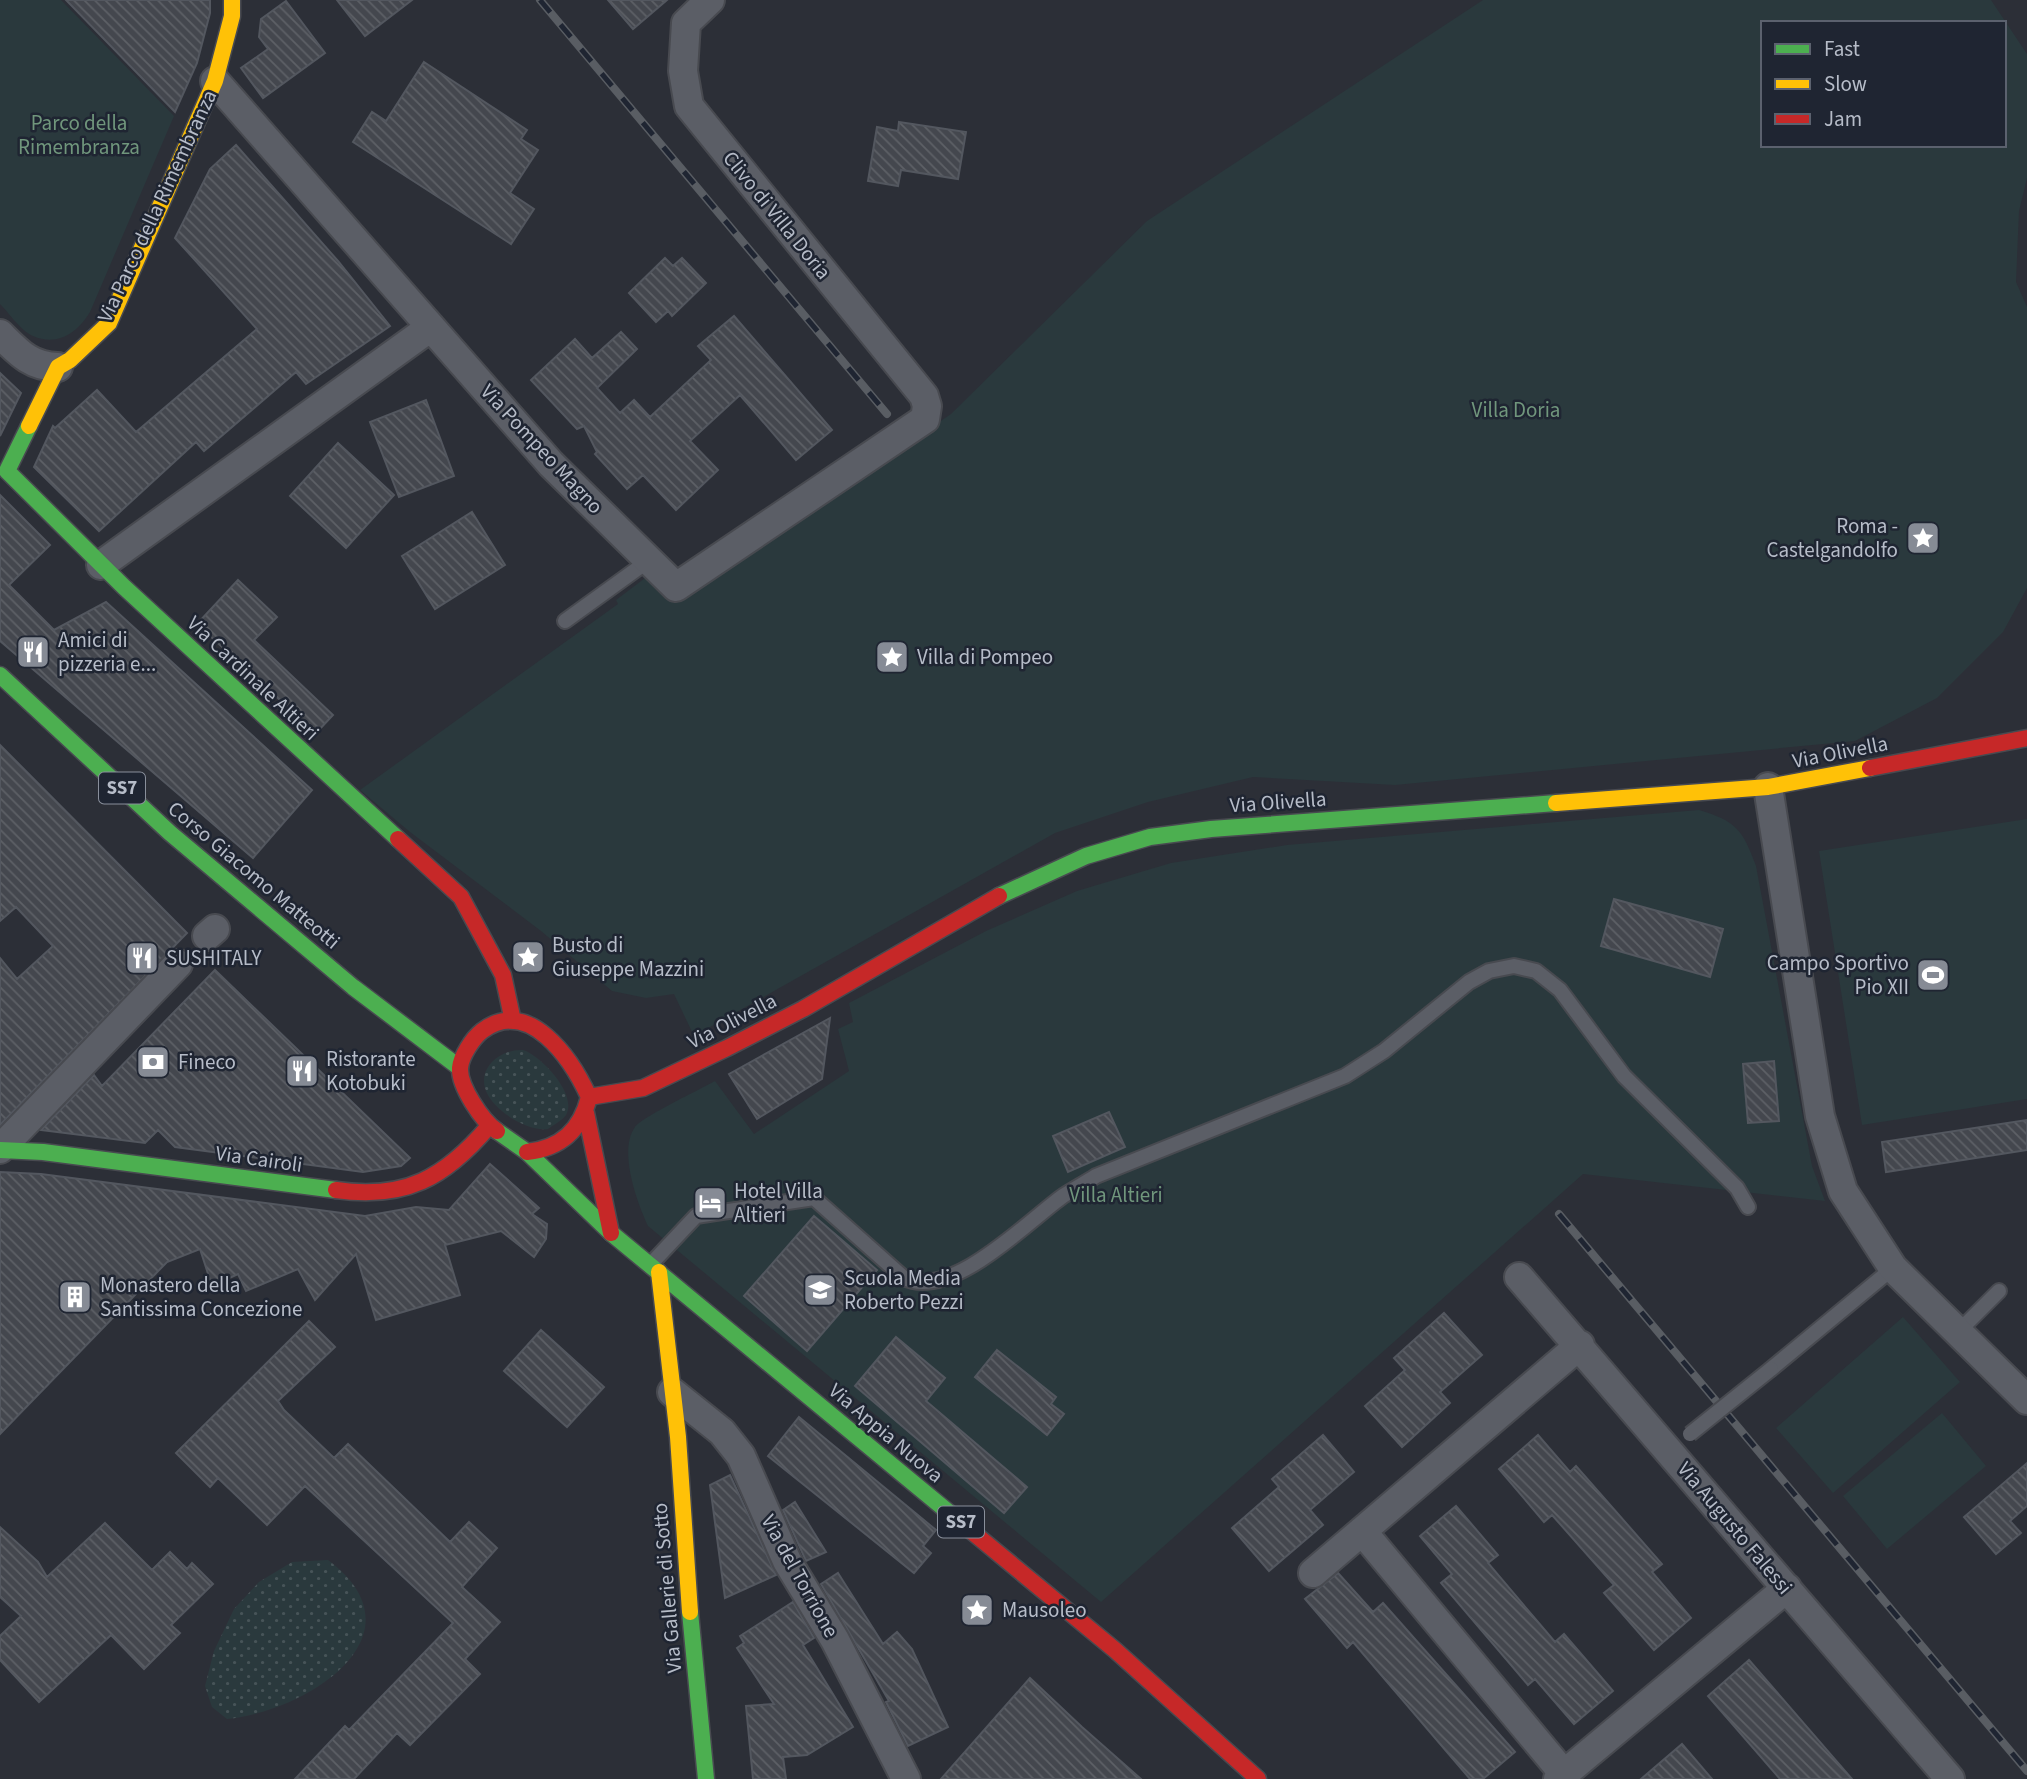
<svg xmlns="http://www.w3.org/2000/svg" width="2027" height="1779" viewBox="0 0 2027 1779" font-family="'Source Sans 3',sans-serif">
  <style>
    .grass { fill: url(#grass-dots) }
    .park { fill: #2a393d; fill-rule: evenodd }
    .building { fill: url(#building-back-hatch); stroke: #53575f; stroke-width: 2 }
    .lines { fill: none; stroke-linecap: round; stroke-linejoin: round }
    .lane-casing { stroke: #484a50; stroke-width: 18 }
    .street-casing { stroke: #484a50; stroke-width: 32 }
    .fast-casing { stroke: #484a50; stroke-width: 19 }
    .slow-casing { stroke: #484a50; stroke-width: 19 }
    .jam-casing { stroke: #484a50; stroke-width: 19 }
    .lane { stroke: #5b5e66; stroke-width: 14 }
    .street { stroke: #5b5e66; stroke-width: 28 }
    .fast { stroke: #4caf50; stroke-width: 16 }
    .slow { stroke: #ffc107; stroke-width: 16 }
    .jam { stroke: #c62828; stroke-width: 16 }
    .rail-casing { stroke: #595d63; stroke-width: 8 }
    .rail { stroke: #1f2532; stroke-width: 5; stroke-dasharray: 16; stroke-linecap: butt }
    .lane-bridge-casing { stroke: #484a50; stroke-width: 18; stroke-linecap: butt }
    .lane-bridge { stroke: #5b5e66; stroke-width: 14 }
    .labels { text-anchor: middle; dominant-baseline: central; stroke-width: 5; stroke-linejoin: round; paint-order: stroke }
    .shield { fill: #1f2532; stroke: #898f9b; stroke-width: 2 }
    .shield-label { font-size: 19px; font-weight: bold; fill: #b6bcc8 }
    .park-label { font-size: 21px; fill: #70967c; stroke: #1f2532 }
    .street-label { font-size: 21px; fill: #b6bcc8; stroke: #1f2532 }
    .poi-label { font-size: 21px; fill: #b6bcc8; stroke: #1f2532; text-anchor: start }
  </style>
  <defs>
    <pattern id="grass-dots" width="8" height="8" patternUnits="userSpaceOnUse" patternTransform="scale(1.75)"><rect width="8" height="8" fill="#2a393d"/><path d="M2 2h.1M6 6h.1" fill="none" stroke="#475458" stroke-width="1.8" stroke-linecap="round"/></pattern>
    <pattern id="building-back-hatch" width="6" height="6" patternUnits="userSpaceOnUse" patternTransform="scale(1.75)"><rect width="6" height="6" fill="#44474e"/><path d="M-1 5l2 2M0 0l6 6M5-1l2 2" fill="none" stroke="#5d6066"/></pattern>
  </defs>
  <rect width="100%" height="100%" fill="#2c2f37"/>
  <path class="grass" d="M523,1050C540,1055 578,1094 566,1115C563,1120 553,1125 548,1129C528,1132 494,1111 486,1091C477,1067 501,1049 523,1050Z
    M328,1560C428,1635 306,1712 227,1719L212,1707L205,1686L214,1651L234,1609L259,1582L292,1562Z"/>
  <path class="park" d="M0,0H61L174,116L90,312C78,332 58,347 33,336C21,331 9,313 0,304Z
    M1483,0H1991L2027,54V178L2019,211L2016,282L2027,307V588L2003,632L1937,698L1855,741L1395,785L1253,777L1148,802L1055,833L694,1036L674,994L646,998L612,991L541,931L410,832L360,790L618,604L616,600L653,572L679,599L951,414L1147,221ZM1763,23H2004V145H1763Z
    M1699,810C1736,821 1743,830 1756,866L1812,1166L1825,1201L1583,1174L1101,1602L648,1226C637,1202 618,1151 635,1127C642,1117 701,1089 715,1081L754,1134L849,1071L838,1029L853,1022L849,1003L986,931L1077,891L1171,863L1287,845Z
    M2027,819V1099L1862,1125L1819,851Z
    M1903,1317L1960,1382L1833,1493L1776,1428Z
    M1942,1413L1986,1466L1887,1549L1843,1496Z"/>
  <path class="building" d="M66,0H210V13L197,63L175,112Z
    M337,0H412L365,36Z
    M608,0H667L633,29Z
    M286,1L325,53L263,98L241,68L268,49L259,37L261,19Z
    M424,62L527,130L521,139L538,150L510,193L534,209L511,244L353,142L372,112L386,121Z
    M899,122L966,132L958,179L901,170L898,186L868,181L877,127L898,131Z
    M236,145L338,261L390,326L306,384L296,372L204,451L196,442L99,531L34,467L53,426L55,428L97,390L136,432L257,329L175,238L210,169Z
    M665,258L673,266L682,258L706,283L672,316L668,311L656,322L629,293Z
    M734,316L832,430L796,460L740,395L690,441L718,470L676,510L643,475L627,489L595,454L597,452L584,426L577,429L531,380L575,339L592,358L621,332L637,349L597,388L620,413L634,400L650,417L711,360L698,346Z
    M0,373L21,393L0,436Z
    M426,400L454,476L399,497L370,422Z
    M338,443L394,495L346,548L290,496Z
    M0,495L50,545L9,585L54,630L106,602L312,790L253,858L0,641Z
    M472,512L505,565L435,609L402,556Z
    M238,580L277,617L254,640L333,715L316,733L197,624Z
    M0,745L187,933L0,1125V958L17,979L53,946L16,907L0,921Z
    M1614,899L1723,929L1710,977L1601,946Z
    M215,970L410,1158L401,1166L363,1172L175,1147L158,1130L145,1143L41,1130L94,1075L102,1086Z
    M830,1018L822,1079L757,1119L729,1074Z
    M1774,1061L1779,1121L1748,1123L1743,1064Z
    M1109,1112L1125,1147L1068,1172L1053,1136Z
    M2027,1120V1150L1886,1172L1882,1142Z
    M490,1164L539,1208L532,1214L547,1224L546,1239L534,1257L501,1231L445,1245L460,1295L376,1320L356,1254L315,1300L298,1269L246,1291L238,1274L212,1286L200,1249L167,1262L0,1434V1172L41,1174L365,1216L416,1207L449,1210Z
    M814,1216L877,1270L807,1351L744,1296Z
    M1444,1313L1482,1355L1440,1392L1450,1403L1402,1447L1365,1406L1405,1370L1394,1358Z
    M309,1321L335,1347L278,1401L284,1410L334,1458L348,1444L450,1542L469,1522L497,1548L462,1587L500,1622L465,1659L480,1674L410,1745L397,1733L354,1779H295L345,1726L349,1730L453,1623L305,1486L267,1525L218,1478L210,1487L176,1453Z
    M541,1330L604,1387L567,1427L504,1371Z
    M896,1337L945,1378L926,1401L1027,1487L1004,1513L855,1386Z
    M997,1350L1056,1397L1051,1404L1064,1414L1047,1435L975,1377Z
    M799,1417L936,1530L923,1546L931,1553L914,1573L768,1456Z
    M1323,1435L1354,1472L1310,1510L1323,1525L1269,1571L1232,1528L1279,1487L1272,1479Z
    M1538,1435L1570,1472L1576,1466L1662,1564L1652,1572L1691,1618L1654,1650L1604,1593L1614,1585L1552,1515L1544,1522L1499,1469Z
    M2027,1463V1506L2010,1521L2021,1533L1996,1554L1964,1517Z
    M730,1475L776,1575L725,1598L710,1485Z
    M795,1502L826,1552L806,1561L783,1510Z
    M1456,1506L1498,1555L1488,1563L1555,1642L1564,1634L1613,1691L1574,1724L1535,1679L1528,1685L1441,1583L1452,1574L1420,1536Z
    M105,1523L152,1570L170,1552L187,1569L192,1563L213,1584L171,1625L180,1633L144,1669L111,1635L39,1702L0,1660V1636L21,1616L0,1597V1527L38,1562L47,1577Z
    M838,1573L883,1644L897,1632L912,1649L948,1727L908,1746L886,1702L889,1701L821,1584Z
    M1338,1573L1373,1612L1383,1603L1515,1752L1483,1779H1470L1353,1642L1347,1648L1305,1599Z
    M793,1602L814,1638L803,1645L853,1727L807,1755L783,1757L786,1779H753L746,1706L774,1704L737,1648L744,1643L740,1636Z
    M1749,1660L1852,1779H1780L1708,1696Z
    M1030,1678L1082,1727L1141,1779H941Z
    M1682,1744L1712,1779H1641Z"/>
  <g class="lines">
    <defs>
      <path id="lane" d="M565,621L648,561
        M650,1265L696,1216L814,1198L904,1278C951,1301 1028,1221 1063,1196C1074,1189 1085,1183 1096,1176L1345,1076L1384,1051L1469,982L1489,971L1514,966L1536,971L1560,990L1624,1076L1737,1188L1748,1207
        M1958,1332L1999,1291
        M1771,1369L1893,1268"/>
      <path id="street" d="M215,81L551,464L676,587L925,419L927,406L924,396L689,106L683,71L686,23L710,0
        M0,334C18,352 31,367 58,367
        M101,565L431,327
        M1768,787L1820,1116L1843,1191L1893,1268L2027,1400
        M207,936L215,929
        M0,1149L178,964
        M1519,1277L1950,1779
        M672,1392L722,1432L741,1456L787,1561L835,1640L906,1779
        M1362,1531L1564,1774
        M1313,1573L1580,1345
        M1558,1779L1787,1588"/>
      <path id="fast" d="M29,426L7,471L124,587L398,839
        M0,675L170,833L353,987L460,1068
        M999,896L1086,856L1150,837L1211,829L1556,803
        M497,1131L527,1152L611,1233L964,1525
        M0,1150L43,1152L336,1190
        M690,1612L706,1779"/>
      <path id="slow" d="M29,426L58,367L70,360L109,323L215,81L232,16V0
        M1556,803L1768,787L1870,768
        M659,1272L678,1437L690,1612"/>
      <path id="jam" d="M1870,768L2027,738
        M398,839L461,897L503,975L513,1021
        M589,1097L643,1088L727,1048L803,1009L999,896
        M586,1113L611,1233
        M497,1131C482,1121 459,1086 460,1068C461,1056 473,1038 482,1031C529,995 572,1060 589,1097C581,1130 561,1148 527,1152
        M336,1190C405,1200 445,1178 489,1126
        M964,1525L1115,1650L1258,1779"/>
    </defs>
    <use href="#lane" class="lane-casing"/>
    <use href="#street" class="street-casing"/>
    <use href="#fast" class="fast-casing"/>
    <use href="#slow" class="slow-casing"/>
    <use href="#jam" class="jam-casing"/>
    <use href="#lane" class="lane"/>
    <use href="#street" class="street"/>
    <use href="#fast" class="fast"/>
    <use href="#slow" class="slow"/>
    <use href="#jam" class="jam"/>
    <defs>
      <path id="rail" d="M540,0L887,414
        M1559,1214L2027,1771"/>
    </defs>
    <use href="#rail" class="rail-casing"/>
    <use href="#rail" class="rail"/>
    <defs>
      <path id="lane-bridge" d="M1690,1434L1771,1369"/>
    </defs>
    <use href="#lane-bridge" class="lane-bridge-casing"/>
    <use href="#lane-bridge" class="lane-bridge"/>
  </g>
  <defs>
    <symbol id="sight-square" viewBox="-11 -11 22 22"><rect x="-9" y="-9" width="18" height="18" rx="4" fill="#868b95" stroke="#1f2532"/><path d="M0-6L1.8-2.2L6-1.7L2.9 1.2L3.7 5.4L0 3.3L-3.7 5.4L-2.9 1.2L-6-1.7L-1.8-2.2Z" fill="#fff"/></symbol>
    <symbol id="restaurant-square" viewBox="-11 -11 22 22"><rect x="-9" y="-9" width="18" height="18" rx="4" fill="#868b95" stroke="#1f2532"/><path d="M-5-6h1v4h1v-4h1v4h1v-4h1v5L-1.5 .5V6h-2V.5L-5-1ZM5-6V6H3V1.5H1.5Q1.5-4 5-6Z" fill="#fff"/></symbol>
    <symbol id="stadium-square" viewBox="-11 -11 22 22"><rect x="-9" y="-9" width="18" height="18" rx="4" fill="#868b95" stroke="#1f2532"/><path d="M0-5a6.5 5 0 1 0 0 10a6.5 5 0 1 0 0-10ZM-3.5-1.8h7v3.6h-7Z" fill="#fff"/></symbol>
    <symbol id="bank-square" viewBox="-11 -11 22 22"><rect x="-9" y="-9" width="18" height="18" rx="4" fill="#868b95" stroke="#1f2532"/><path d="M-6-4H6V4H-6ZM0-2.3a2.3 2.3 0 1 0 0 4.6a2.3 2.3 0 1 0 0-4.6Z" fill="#fff"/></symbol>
    <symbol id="hotel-square" viewBox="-11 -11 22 22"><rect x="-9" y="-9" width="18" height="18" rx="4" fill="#868b95" stroke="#1f2532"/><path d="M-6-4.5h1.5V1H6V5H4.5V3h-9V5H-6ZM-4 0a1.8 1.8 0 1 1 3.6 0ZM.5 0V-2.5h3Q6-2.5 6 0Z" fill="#fff"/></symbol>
    <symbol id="school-square" viewBox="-11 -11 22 22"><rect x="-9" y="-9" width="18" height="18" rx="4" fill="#868b95" stroke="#1f2532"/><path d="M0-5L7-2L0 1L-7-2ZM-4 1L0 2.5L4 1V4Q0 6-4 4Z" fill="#fff"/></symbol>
    <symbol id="building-square" viewBox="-11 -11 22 22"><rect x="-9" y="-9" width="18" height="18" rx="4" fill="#868b95" stroke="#1f2532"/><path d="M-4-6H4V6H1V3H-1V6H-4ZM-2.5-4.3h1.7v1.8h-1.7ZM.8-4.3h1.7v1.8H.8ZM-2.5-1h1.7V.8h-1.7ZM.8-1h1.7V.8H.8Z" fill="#fff"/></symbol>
  </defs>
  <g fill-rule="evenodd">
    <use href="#sight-square" x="1904" y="519" width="38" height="38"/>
    <use href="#restaurant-square" x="14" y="633" width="38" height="38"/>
    <use href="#sight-square" x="873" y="638" width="38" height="38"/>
    <use href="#sight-square" x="509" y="938" width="38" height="38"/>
    <use href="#restaurant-square" x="123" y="939" width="38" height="38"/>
    <use href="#stadium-square" x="1914" y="956" width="38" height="38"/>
    <use href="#bank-square" x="134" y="1043" width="38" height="38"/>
    <use href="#restaurant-square" x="283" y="1052" width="38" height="38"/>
    <use href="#hotel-square" x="691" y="1184" width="38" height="38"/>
    <use href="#school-square" x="801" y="1271" width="38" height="38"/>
    <use href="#building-square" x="56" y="1278" width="38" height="38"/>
    <use href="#sight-square" x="958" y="1591" width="38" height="38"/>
  </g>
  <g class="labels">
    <g class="shield">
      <rect x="99" y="772.5" width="46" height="31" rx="5"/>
      <rect x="938" y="1506.5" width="46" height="31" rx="5"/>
    </g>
    <g class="shield-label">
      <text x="122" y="788">SS7</text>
      <text x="961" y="1522">SS7</text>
    </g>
    <g class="park-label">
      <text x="79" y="123">Parco della<tspan x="79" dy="24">Rimembranza</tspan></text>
      <text x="1516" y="410">Villa Doria</text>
      <text x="1116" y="1195">Villa Altieri</text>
    </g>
    <g class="street-label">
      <text transform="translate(157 206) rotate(-65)">Via Parco della Rimembranza</text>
      <text transform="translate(777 215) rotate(51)">Clivo di Villa Doria</text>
      <text transform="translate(542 449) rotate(47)">Via Pompeo Magno</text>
      <text transform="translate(253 678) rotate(43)">Via Cardinale Altieri</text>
      <text transform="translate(1840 752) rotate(-11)">Via Olivella</text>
      <text transform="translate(1278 802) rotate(-4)">Via Olivella</text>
      <text transform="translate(254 875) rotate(40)">Corso Giacomo Matteotti</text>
      <text transform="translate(732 1021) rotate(-27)">Via Olivella</text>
      <text transform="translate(259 1159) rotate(8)">Via Cairoli</text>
      <text transform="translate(886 1433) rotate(40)">Via Appia Nuova</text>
      <text transform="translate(1735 1528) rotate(50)">Via Augusto Falessi</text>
      <text transform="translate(800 1576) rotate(61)">Via del Torrione</text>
      <text transform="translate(667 1588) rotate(-95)">Via Gallerie di Sotto</text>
    </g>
    <g class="poi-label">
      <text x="1898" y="526" text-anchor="end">Roma -<tspan x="1898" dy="24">Castelgandolfo</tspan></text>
      <text x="58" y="640">Amici di<tspan x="58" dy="24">pizzeria e...</tspan></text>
      <text x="917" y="657">Villa di Pompeo</text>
      <text x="552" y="945">Busto di<tspan x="552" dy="24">Giuseppe Mazzini</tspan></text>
      <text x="166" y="958">SUSHITALY</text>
      <text x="1909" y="963" text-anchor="end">Campo Sportivo<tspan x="1909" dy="24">Pio XII</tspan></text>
      <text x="326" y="1059">Ristorante<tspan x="326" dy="24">Kotobuki</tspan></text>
      <text x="178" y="1062">Fineco</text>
      <text x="734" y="1191">Hotel Villa<tspan x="734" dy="24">Altieri</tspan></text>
      <text x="844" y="1278">Scuola Media<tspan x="844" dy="24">Roberto Pezzi</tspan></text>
      <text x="100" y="1285">Monastero della<tspan x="100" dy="24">Santissima Concezione</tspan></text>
      <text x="1002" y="1610">Mausoleo</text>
    </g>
  </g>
  <rect x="1761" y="21" width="245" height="126" fill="#1f2532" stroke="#5b616e" stroke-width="2"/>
  <rect x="1775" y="44" width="35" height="10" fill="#4caf50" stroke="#5b616e" stroke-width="2"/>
  <text x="1824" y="56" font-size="21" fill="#b6bcc8">Fast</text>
  <rect x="1775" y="79" width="35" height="10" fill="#ffc107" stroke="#5b616e" stroke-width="2"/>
  <text x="1824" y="91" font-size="21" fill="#b6bcc8">Slow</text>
  <rect x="1775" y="114" width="35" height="10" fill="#c62828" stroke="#5b616e" stroke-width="2"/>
  <text x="1824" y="126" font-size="21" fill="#b6bcc8">Jam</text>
</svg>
